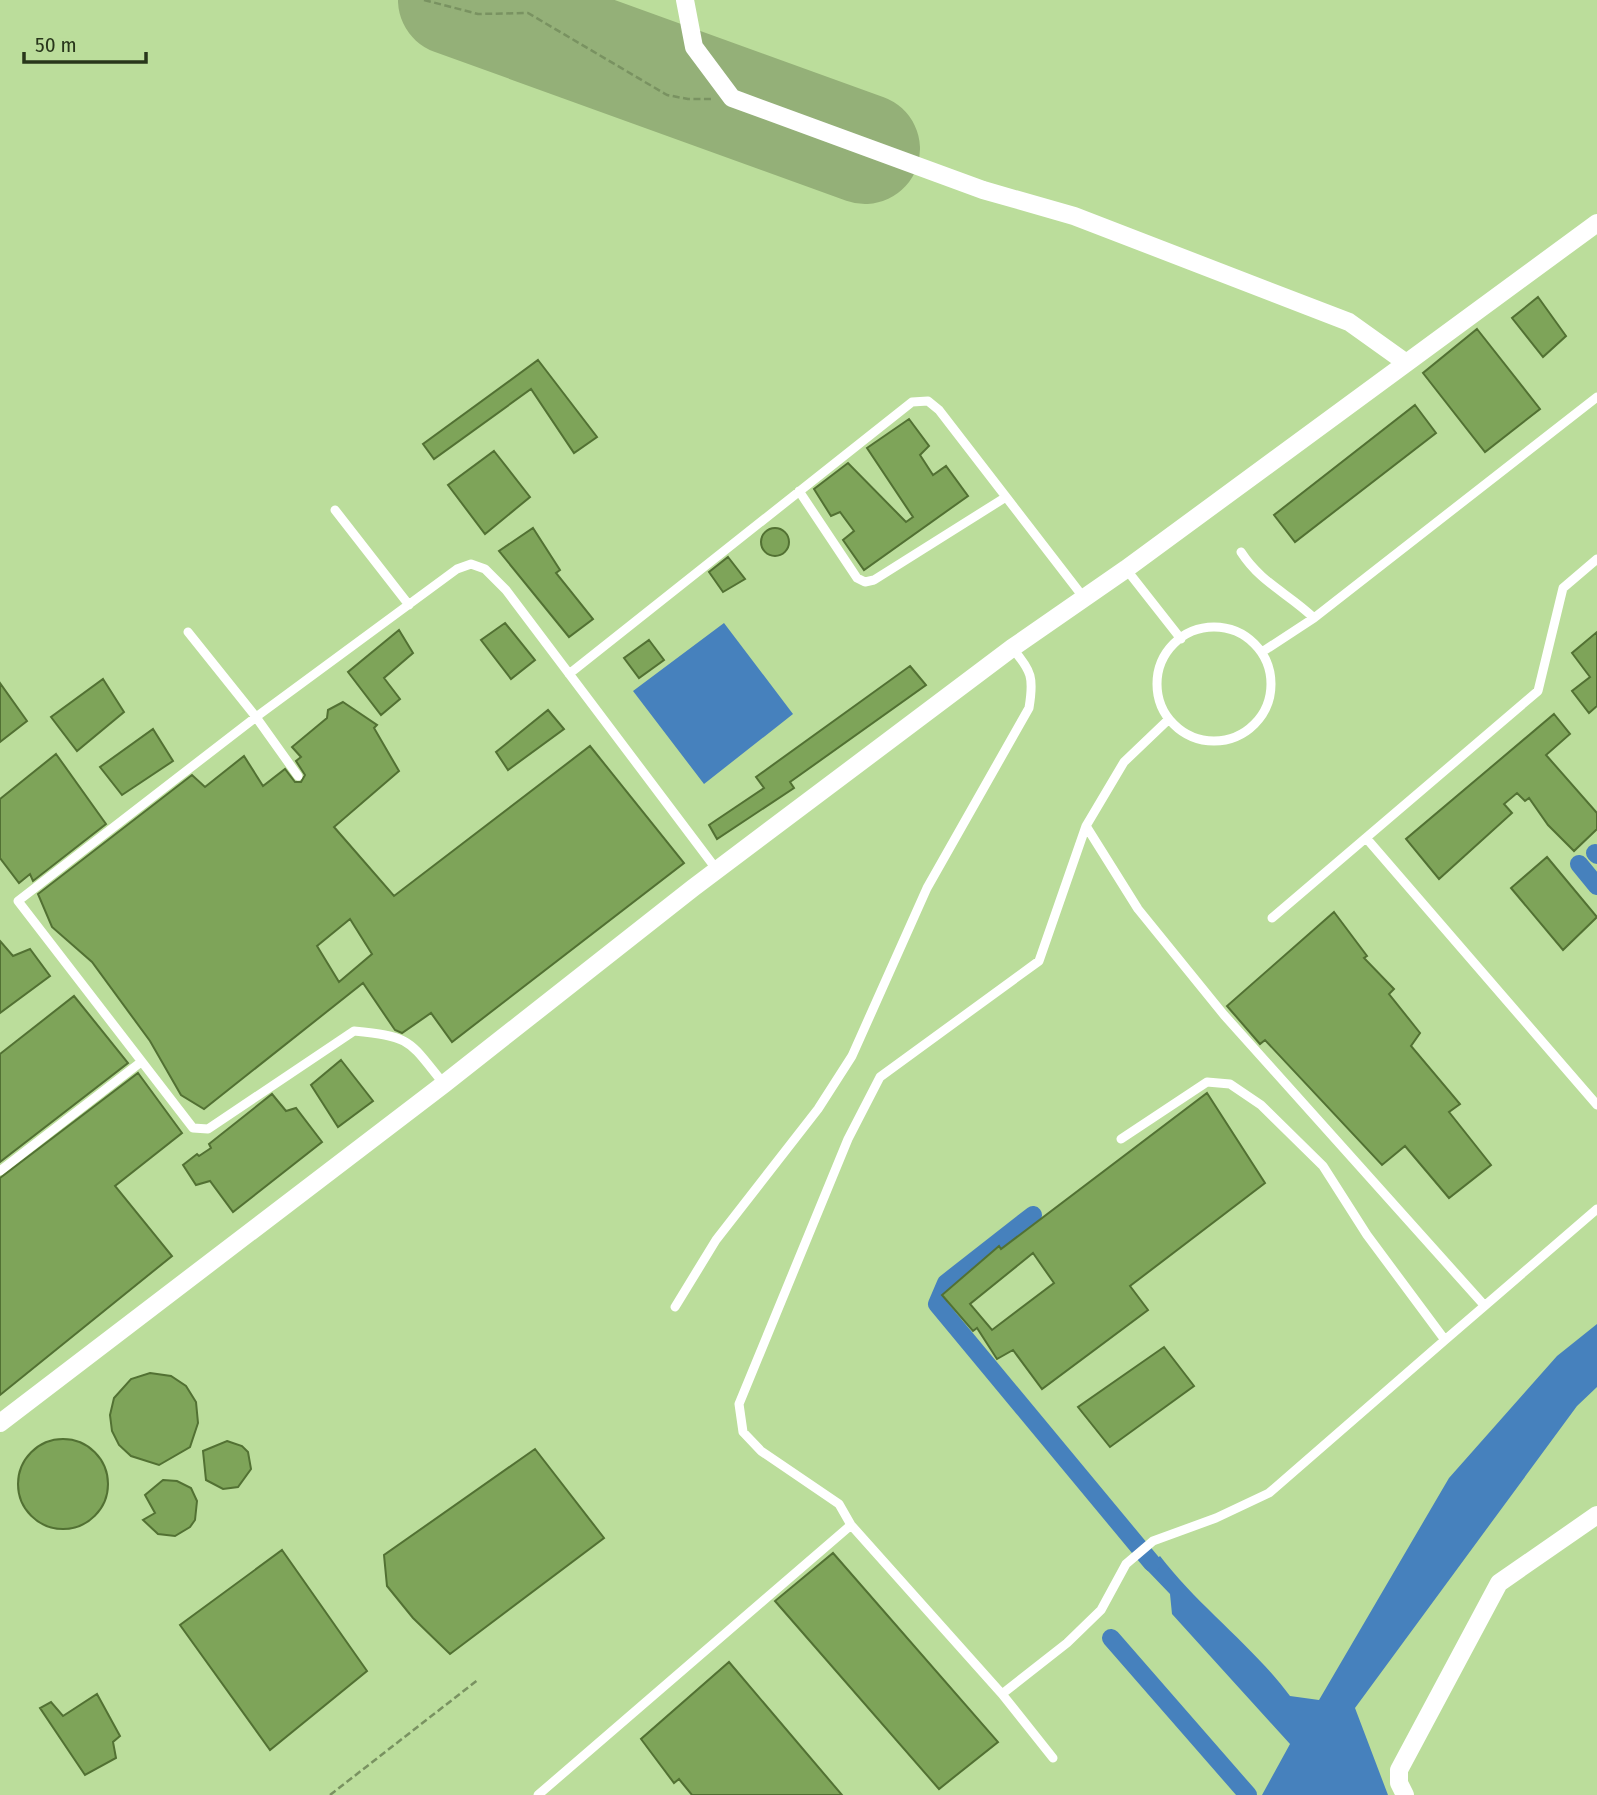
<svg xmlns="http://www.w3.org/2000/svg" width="1597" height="1795" viewBox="0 0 1597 1795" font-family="'Fira Sans Condensed',sans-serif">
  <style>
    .water { fill: #4681bd }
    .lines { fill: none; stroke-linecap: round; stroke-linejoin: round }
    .canal { stroke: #4681bd; stroke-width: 18 }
    .runway { stroke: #94b078; stroke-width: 110 }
    .building { fill: #7ea459; stroke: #527133; stroke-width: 2; fill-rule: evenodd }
    .path { stroke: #799261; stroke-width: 2.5; stroke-dasharray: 7 3.5; stroke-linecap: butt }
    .lane { stroke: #fff; stroke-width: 9 }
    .street { stroke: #fff; stroke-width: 18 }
  </style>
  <rect width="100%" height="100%" fill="#bbdd9b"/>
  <path class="water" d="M724,623L793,714L704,784L633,691Z
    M1597,1324V1387L1577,1406L1355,1708L1388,1795H1262L1290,1744L1172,1614L1170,1594L1146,1569L1160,1556C1199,1607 1252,1645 1290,1696L1319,1700L1449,1478L1557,1356Z"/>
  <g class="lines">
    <path class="canal" d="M1595,853L1597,855
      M1579,864L1597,886
      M1033,1215L946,1283L937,1304L1152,1563
      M1111,1638L1248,1795"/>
    <path class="runway" d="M453,0L865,149"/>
  </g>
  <path class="building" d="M1538,297L1566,336L1543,357L1512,318Z
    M1477,329L1540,409L1485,452L1423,373Z
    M538,360L597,437L574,453L531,389L434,459L423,444Z
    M1415,405L1436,433L1295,542L1274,515Z
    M909,419L929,446L920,455L933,475L946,466L968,496L864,570L843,540L854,531L840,512L831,516L814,489L848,463L906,522L913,517L867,448Z
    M494,451L530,497L485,534L448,485Z
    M761 542a14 14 0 1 1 28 0a14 14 0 1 1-28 0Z
    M533,528L560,570L556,573L593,619L569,637L499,551Z
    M728,557L745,579L723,592L709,572Z
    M505,623L535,660L511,679L481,640Z
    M399,630L413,653L384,678L400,699L381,715L348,672Z
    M1597,632V706L1589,713L1572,691L1590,677L1572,653Z
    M649,640L664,660L639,678L624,658Z
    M910,666L926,685L790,782L794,788L717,839L709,825L764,788L756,777Z
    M103,679L124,712L77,751L51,717Z
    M0,683L27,721L0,742Z
    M343,702L377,725L374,728L399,771L334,827L394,896L590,746L684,863L452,1042L431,1013L402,1033L395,1030L363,983L204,1109L181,1095L150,1041L92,962L52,927L38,894L192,775L205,787L244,756L263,786L285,769L295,782H301L305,775L296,761L301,757L292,747L327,718L328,710ZM350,919L372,954L339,982L317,946Z
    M548,710L564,729L508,770L496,752Z
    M1554,714L1570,734L1546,755L1597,813V829L1574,851L1548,825L1529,798L1525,801L1517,793L1504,804L1512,813L1439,879L1406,839Z
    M153,729L173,761L122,795L100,767Z
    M56,754L106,824L33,881L30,874L19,883L0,858V799Z
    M1547,857L1597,917L1563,950L1511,888Z
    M1334,912L1367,956L1364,958L1394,989L1389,994L1420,1033L1411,1046L1460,1104L1449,1112L1491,1165L1449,1198L1405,1146L1382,1165L1265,1040L1260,1044L1227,1006Z
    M0,941L13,956L30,949L50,976L0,1013Z
    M74,996L128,1063L0,1162V1054Z
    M341,1060L373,1101L338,1127L311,1085Z
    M138,1073L182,1133L115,1186L172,1256L0,1395V1178Z
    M1207,1093L1265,1183L1130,1286L1148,1310L1042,1389L1013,1350L997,1359L977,1328L973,1331L942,1295L999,1246L1001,1249ZM1033,1253L1054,1283L992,1330L970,1304Z
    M272,1094L286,1111L296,1108L322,1142L233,1212L210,1181L196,1185L183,1165L197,1154L199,1156L211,1148L209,1144Z
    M1164,1347L1194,1386L1110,1447L1078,1407Z
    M150,1373L171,1376L186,1386L196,1402L198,1423L190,1447L159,1465L131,1456L119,1445L112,1431L110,1415L114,1398L131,1379Z
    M18 1484a45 45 0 1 1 90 0a45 45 0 1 1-90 0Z
    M227,1441L242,1446L248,1452L251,1469L238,1487L223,1489L206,1480L203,1451Z
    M535,1449L604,1538L450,1654L413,1618L387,1586L384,1555Z
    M163,1480L177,1481L191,1488L197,1501L195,1520L190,1527L175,1536L158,1534L143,1520L155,1513L145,1495Z
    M282,1550L367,1671L270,1750L180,1625Z
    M833,1553L998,1742L939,1789L775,1601Z
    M729,1662L842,1795H692L679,1779L674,1783L641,1739Z
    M97,1694L120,1736L113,1742L116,1758L85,1775L40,1708L51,1702L63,1716Z"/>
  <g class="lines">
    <path class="path" d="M424,0L478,14L528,13L667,95L688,99H711
      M330,1795L479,1679"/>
    <path class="lane" d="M799,491L857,578L865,582L874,580L1006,497
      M335,510L409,605
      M1241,552C1261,583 1288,593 1314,618
      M1126,569L1181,639
      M1157 684a57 57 0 1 1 114 0a57 57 0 1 1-114 0Z
      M188,632L256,717L298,776
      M1262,652L1314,618L1597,397
      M569,674L912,402L928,401L939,410L1084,598
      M1086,826L1138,909L1224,1015L1484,1305
      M1367,839L1597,1105
      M1272,918L1538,691L1563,588L1597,559
      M444,1084C408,1040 413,1037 354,1031L208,1129L193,1128L18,901L256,717L457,569L471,564L485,569L506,590L717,870
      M0,1171L141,1062
      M675,1307L716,1240L818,1109L852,1056L927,888L1029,708C1034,678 1032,671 1012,648
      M1445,1340L1597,1209
      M1002,1694L1067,1643L1101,1610L1126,1564L1153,1541L1216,1518L1269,1493L1445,1340L1367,1235L1323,1166L1261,1105L1230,1084L1207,1082L1121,1139
      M1053,1758L1002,1694L851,1525L839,1504L761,1451L743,1432L739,1404L848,1139L880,1077L1039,961L1086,826L1124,762L1169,719
      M538,1795L851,1525"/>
    <path class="street" d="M685,0L694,47L732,98L983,190L1074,216L1349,322L1405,362
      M0,1423L444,1084L693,888L1012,648L1126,569L1597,223
      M1405,1795L1399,1783V1770L1499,1583L1597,1515"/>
  </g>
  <path d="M24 52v10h122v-10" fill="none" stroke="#28361b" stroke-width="3.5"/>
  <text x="35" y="52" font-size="21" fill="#28361b" stroke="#bbdd9b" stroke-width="5" paint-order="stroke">50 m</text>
</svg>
